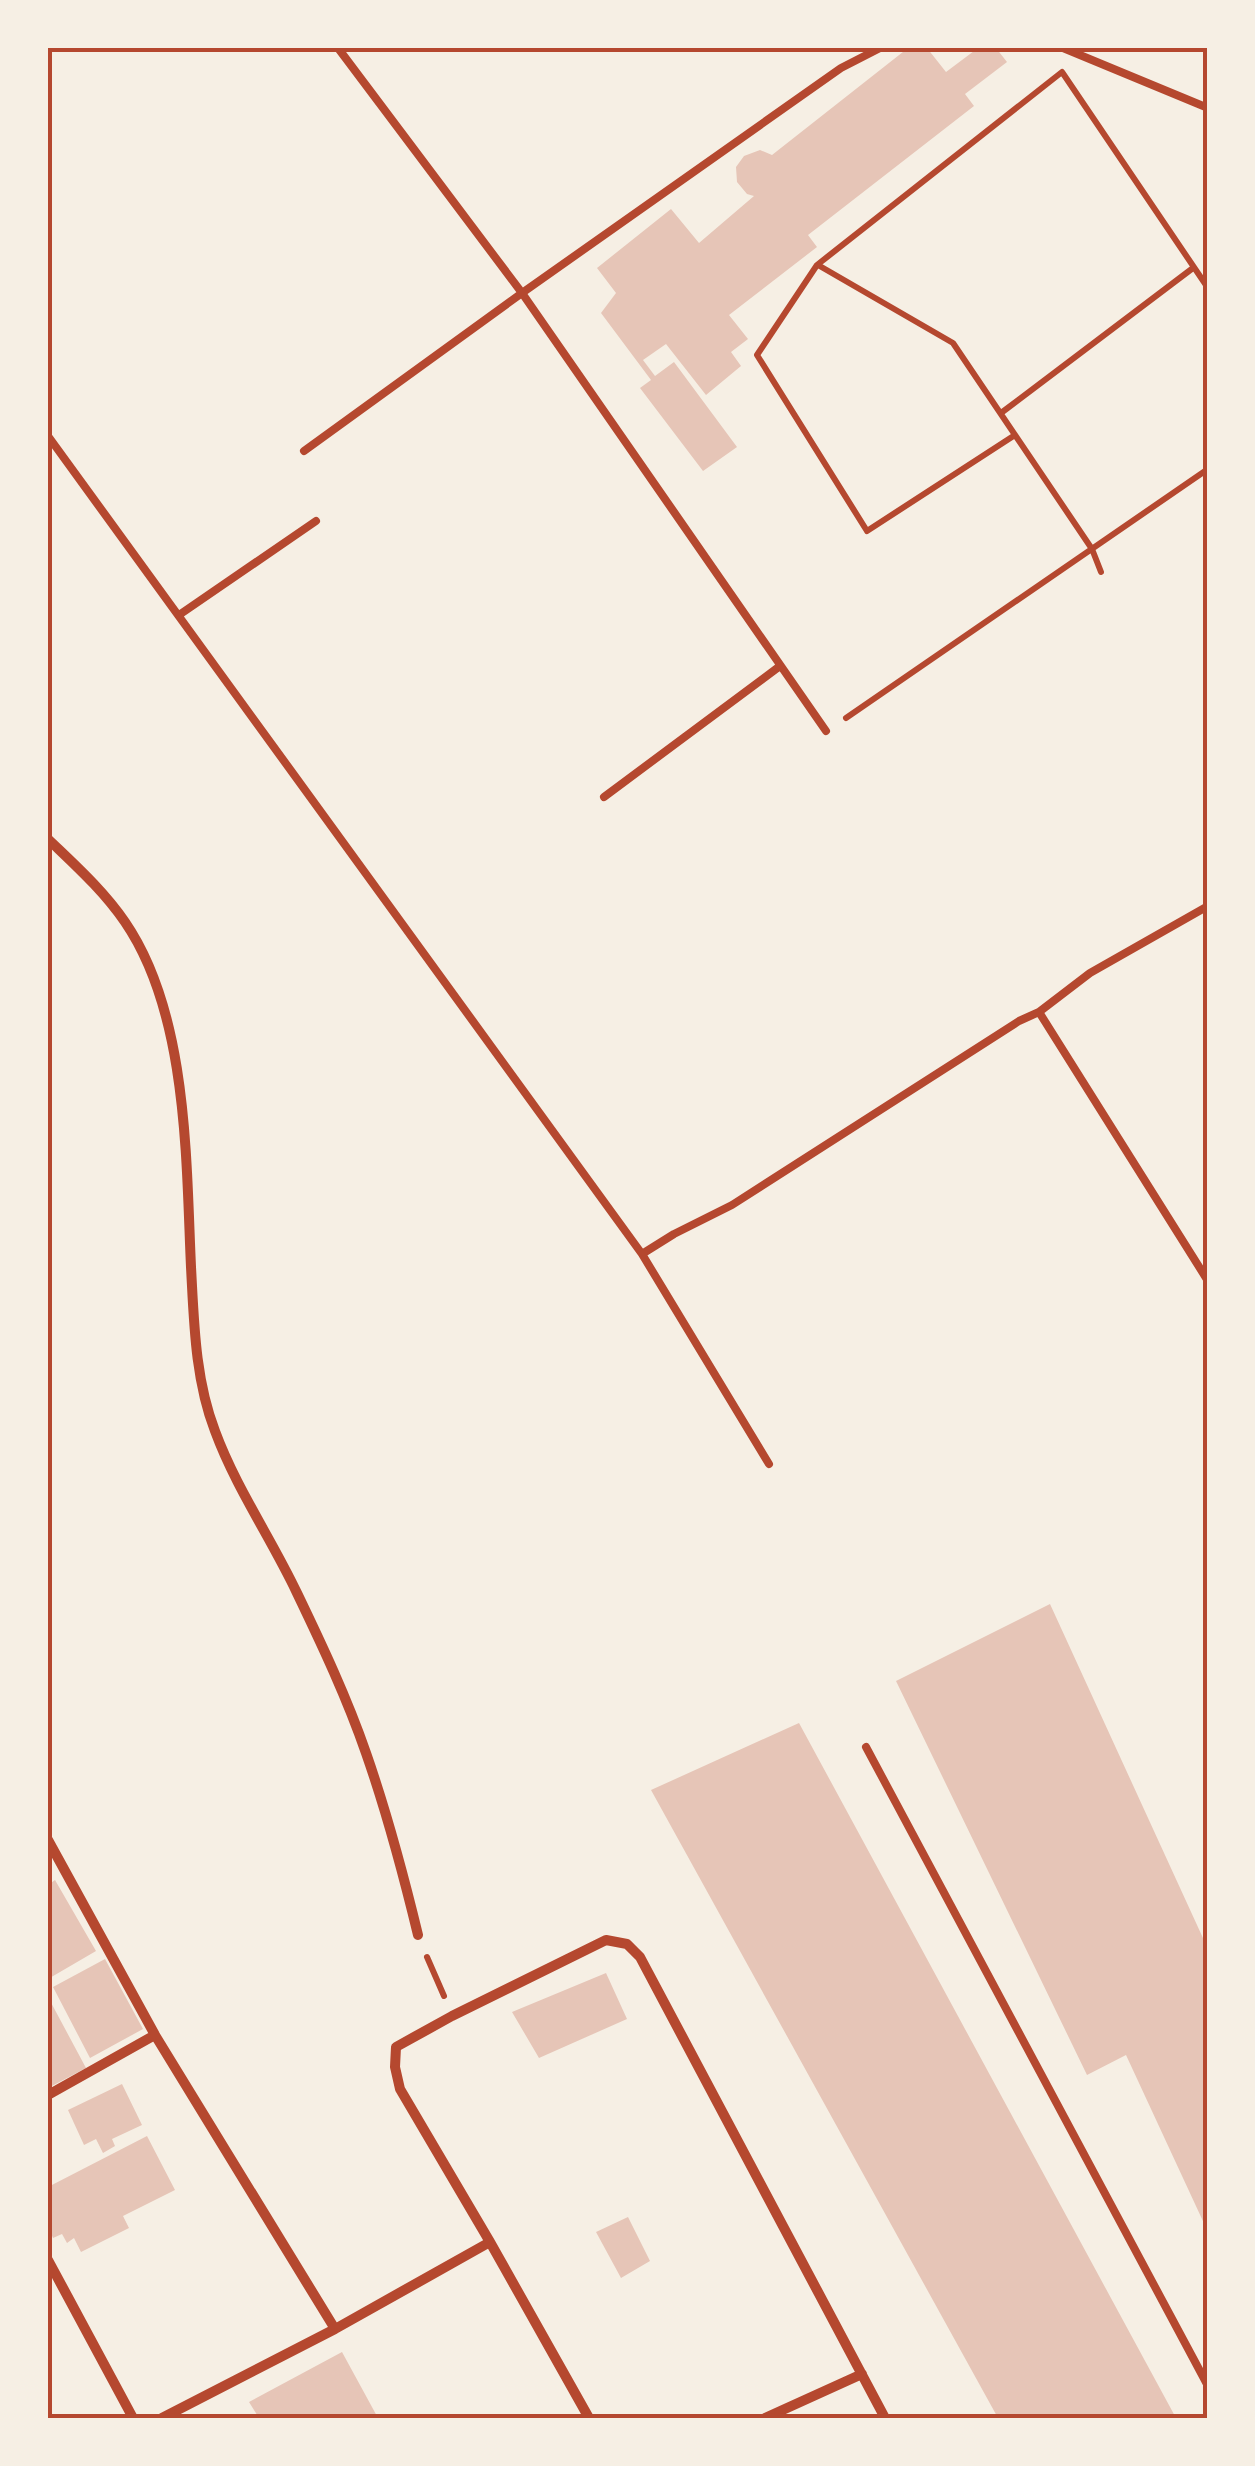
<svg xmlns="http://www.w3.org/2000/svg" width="1255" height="2466" viewBox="0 0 1255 2466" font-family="Ubuntu,sans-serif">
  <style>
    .building { fill: #e6c5b7 }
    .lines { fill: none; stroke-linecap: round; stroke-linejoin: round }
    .path { stroke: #b5482f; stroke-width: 6 }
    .service { stroke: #b5482f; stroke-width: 8 }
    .minor { stroke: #b5482f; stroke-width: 10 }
    .neatline { fill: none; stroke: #b5482f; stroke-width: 4 }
  </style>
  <rect width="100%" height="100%" fill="#f6efe4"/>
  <path class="building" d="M908,48H927L946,72L978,48H996L1007,62L965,94L974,106L808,235L817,247L729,315L748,339L731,352L741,366L706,395L666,344L643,360L655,376L674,362L737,447L703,471L640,388L651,380L601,313L616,293L597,268L671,209L699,243L754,196L747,194L737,182L736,167L744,156L760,150L772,155Z
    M1050,1604L1208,1949V2232L1126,2055L1087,2075L896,1681Z
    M799,1723L1176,2418H998L651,1790Z
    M55,1880L96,1951L48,1979V1885Z
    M105,1959L143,2029L90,2058L53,1987Z
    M606,1973L627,2019L539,2058L512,2012Z
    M48,1997L86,2068L48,2088Z
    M122,2084L142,2125L112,2139L115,2146L103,2153L96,2139L84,2145L68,2110Z
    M147,2136L175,2190L123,2216L129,2228L81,2252L74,2238L67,2243L62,2234L53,2238L48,2227V2187Z
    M628,2217L650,2261L621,2278L596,2232Z
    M342,2352L378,2418H259L249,2402Z"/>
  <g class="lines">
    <path class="path" d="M818,265L953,343L1092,549L1101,572
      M1001,413L1193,268
      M1015,435L867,531L757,355L817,265L1062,72L1208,288
      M846,718L1208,469
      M427,1957L444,1996"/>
    <path class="service" d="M338,48L522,293L826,731
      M1063,48L1208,108
      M48,436L642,1254L674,1234L732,1205L1019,1021L1039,1012L1208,1281
      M304,451L522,293L841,68L880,48
      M179,615L316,521
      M604,797L780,666
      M1039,1012L1090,973L1208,906
      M642,1254L769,1464
      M866,1747L1208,2386"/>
    <path class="minor" d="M48,839C75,865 103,890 125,922C188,1014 186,1159 191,1267C194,1322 195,1379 215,1431C236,1488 271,1538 297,1593C322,1645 347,1698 366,1753C387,1813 403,1873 418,1935
      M48,1840L155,2035L335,2329
      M48,2095L155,2035
      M48,2260L133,2418
      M162,2418L335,2329L490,2242
      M589,2418L490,2242L400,2089L395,2067L396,2047L452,2016L606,1940L627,1944L640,1957L885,2418
      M765,2418L862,2374"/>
  </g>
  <rect width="1255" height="2466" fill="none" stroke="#f6efe4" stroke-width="100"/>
  <rect x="50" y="50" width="1155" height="2366" class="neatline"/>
</svg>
